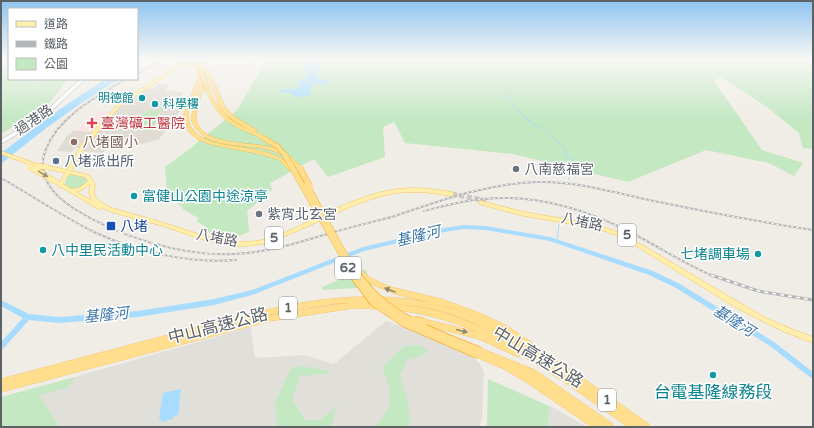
<svg xmlns="http://www.w3.org/2000/svg" width="814" height="428" viewBox="0 0 814 428" font-family="'Varela Round','Noto Sans TC',sans-serif">
  <style>
    .industrial { fill: #e1dfda }
    .education { fill: #e0dcd4 }
    .medical { fill: #fce4e3 }
    .green { fill: #c3e8c2 }
    .water { fill: #a7dcff }
    .lines { fill: none; stroke-linecap: round; stroke-linejoin: round }
    .stream { stroke: #a7dcff; stroke-width: 1 }
    .river { fill: #a7dcff; fill-rule: evenodd }
    .primary-tunnel { stroke: #cbcac6; stroke-width: 5; stroke-dasharray: 5 2.5; stroke-linecap: butt }
    .secondary-casing { stroke: #b7bbc0; stroke-width: 4.5 }
    .primary-casing { stroke: #f5c35a; stroke-width: 1 }
    .highway-casing { stroke: #f69f00; stroke-width: 0.5 }
    .secondary { stroke: #fff; stroke-width: 3.5 }
    .primary { fill: #ffeeac; fill-rule: evenodd }
    .highway { fill: #ffde8e; fill-rule: evenodd }
    .rail-far1-casing { stroke: #b4b5b6; stroke-width: 2 }
    .rail-casing { stroke: #b4b5b6; stroke-width: 3 }
    .rail-far1 { stroke: #fff; stroke-width: 1; stroke-dasharray: 2.5; stroke-linecap: butt }
    .rail { stroke: #fff; stroke-width: 1.5; stroke-dasharray: 4; stroke-linecap: butt }
    .primary-bridge-casing { stroke: #f5c35a; stroke-width: 6; stroke-linecap: butt }
    .highway-bridge-far2-casing { stroke: #f69f00; stroke-width: 5.5; stroke-linecap: butt }
    .highway-bridge-far1-casing { stroke: #f69f00; stroke-width: 6; stroke-linecap: butt }
    .highway-bridge-casing { stroke: #f69f00; stroke-width: 8; stroke-linecap: butt }
    .primary-bridge { stroke: #ffeeac; stroke-width: 5 }
    .highway-bridge-far2 { stroke: #ffde8e; stroke-width: 4.5 }
    .highway-bridge-far1 { stroke: #ffde8e; stroke-width: 5.5 }
    .highway-bridge { stroke: #ffde8e; stroke-width: 7 }
    .oneway { fill: #96937f }
    .oneway2 { fill: #8e8773 }
    .culture-dot { fill: #0f9aa8; stroke: #fff; stroke-width: 1.5 }
    .health-dot { fill: #e0444e; stroke: #fff; stroke-width: 1.5 }
    .education-dot { fill: #8d6e63; stroke: #fff; stroke-width: 1.5 }
    .service-dot { fill: #5c6f8a; stroke: #fff; stroke-width: 1.5 }
    .worship-dot { fill: #6b7280; stroke: #fff; stroke-width: 1.5 }
    .transit-dot { fill: #1a4fb4; stroke: #fff; stroke-width: 1.5 }
    .labels { text-anchor: middle; dominant-baseline: central; stroke-width: 3; stroke-linejoin: round; paint-order: stroke }
    .far-culture-label { font-size: 12px; fill: #0d838f; stroke: #fff; text-anchor: end }
    .shield { fill: #fff; stroke: #8e9195; stroke-width: 1 }
    .shield-label { font-size: 13px; font-weight: bold; fill: #5d6267 }
    .street-label { font-size: 14px; fill: #5d6267; stroke: #fff }
    .health-label { font-size: 14px; fill: #be3a42; stroke: #fff; text-anchor: start }
    .education-label { font-size: 14px; fill: #785e54; stroke: #fff; text-anchor: start }
    .service-label { font-size: 14px; fill: #4e5e75; stroke: #fff; text-anchor: start }
    .worship-label { font-size: 14px; fill: #5b616d; stroke: #fff; text-anchor: start }
    .culture-label { font-size: 14px; fill: #0d838f; stroke: #fff; text-anchor: start }
    .transit-label { font-size: 14px; fill: #164399; stroke: #fff; text-anchor: start }
    .water-label { font-size: 15px; font-style: italic; fill: #3d78ac; stroke: #fff }
    .near-street-label { font-size: 17px; fill: #5d6267; stroke: #fff }
    .near-culture-label { font-size: 17px; fill: #0d838f; stroke: #fff }
  </style>
  <rect width="100%" height="100%" fill="#f0ede6"/>
  <path class="industrial" d="M386,321L409,329L470,355L479,363L484,372L482,418L479,427H35L27,396L81,375L251,327L255,358L304,355L334,364Z
    M549,406L556,409L587,427H548Z"/>
  <path class="education" d="M158,84H169L166,91L183,92L180,100L184,101L176,119L158,140L137,145L135,138L119,139L115,143H111L103,153L82,151L122,104L135,94L139,95L146,89L155,88Z
    M74,130L94,132L80,148H75L72,152L57,151L67,136Z"/>
  <path class="medical" d="M97,112H110L94,132L76,131Z"/>
  <path class="green" d="M1,59H9V79H21V80L39,81L41,79H69L66,81L48,105L49,108L22,127L14,126L1,134V66L5,63Z
    M267,59H813V149L803,148L799,133L767,107L721,77L714,81L762,150L803,163L794,176L769,163L706,150L628,182L513,154L405,143L394,122L383,127L385,157L328,177L314,159L270,183L272,190L247,211L249,232L229,240L206,231L208,228L197,222L198,218L184,210L167,191L165,167L187,151L237,110Z
    M162,106H165L155,119L159,120L150,131L142,132L143,131L134,129C136,119 147,107 158,111Z
    M68,174L83,177L87,179V182C79,189 72,190 64,186Z
    M365,269L373,287L323,290L322,287Z
    M421,345L428,352L419,357L407,360L400,376L408,403L410,427H375C394,408 393,391 382,368L404,346Z
    M300,366L332,371L326,374L300,376L292,399L305,420H320L337,406L331,427H277L275,404L291,368Z
    M75,377L69,387L39,395L60,427H1V397Z
    M488,379L549,406L548,427H487Z"/>
  <path class="water" d="M317,59H345C335,61 325,61 318,70V79L331,81L327,84H314L312,88H310V96L297,97L289,93L280,92L283,89H296L300,84L298,78L304,80L307,75L306,68L303,66L306,60L311,61Z
    M105,79H120C78,103 39,133 1,164V153L60,109Z
    M181,389L178,415L174,416L173,419L161,422V419H159L163,393Z"/>
  <g class="lines">
    <path class="stream" d="M502,80L513,59
      M500,82L504,86
      M506,87L508,90
      M509,93L510,95
      M510,96C516,112 528,122 543,129
      M546,130L548,131
      M550,132L551,134
      M552,137L561,145
      M563,146L567,157L573,161L569,180
      M557,241L559,224"/>
    <path class="river" d="M464,225L486,226L550,237L653,271L680,284L774,342L813,372V379L811,378L770,346L676,288L649,275L550,241L486,230L464,229L444,232L364,251L252,295L214,305L138,317L59,323L29,320L3,349L1,350V342L23,318L1,306V300L29,314L59,317L138,311L214,299L252,290L363,247L444,228Z"/>
    <path class="primary-tunnel" d="M452,194L488,201"/>
    <defs>
      <path id="secondary" d="M1,142L41,118L83,79"/>
      <path id="primary" d="M188,59H193L121,105L85,147L71,171L89,175L95,184C92,200 97,199 109,207C127,213 146,217 164,223C194,232 224,245 256,241C275,239 297,227 315,218C346,204 378,188 413,188C426,188 439,190 452,192L454,194L452,196C439,194 426,192 413,192C373,192 339,213 304,228C285,236 267,245 246,246C217,247 190,235 163,226C151,223 138,219 125,216C117,213 109,212 102,207V209H98L61,187H58V185L54,182L56,180L60,182L65,173L44,168V166L46,165L67,170L81,145L119,103ZM69,174L85,177L88,181L79,188L72,189L63,184ZM90,184L89,193L92,201L76,192L82,190Z
        M1,151L40,165V167H36L1,154Z
        M481,201L524,212L595,224L620,233L644,246L740,303L764,317L789,328L813,337V343L785,332L760,320L735,307L641,249L616,235L595,228L524,216L479,204V202Z"/>
      <path id="highway" d="M192,59H196L202,76L203,77L204,72L200,59H204L207,68L209,69L225,107L235,117L257,130V131L256,132L262,136V137C257,137 252,134 247,132C224,122 217,114 206,91L207,90H209C221,112 224,118 248,129L231,119L221,109L207,75C205,82 195,114 196,119C201,147 254,141 274,148C285,152 294,159 302,167L303,168L302,169H298C290,161 281,153 270,150C247,143 213,150 196,129C194,126 192,122 191,118L201,82C197,92 189,104 188,116C188,125 195,134 203,138C220,147 246,146 265,152C276,155 286,160 294,169L293,170H289L279,160L264,155L213,145L198,140L189,132L184,118V114L188,104L198,78L195,68L188,65L175,69L173,68L188,63L194,65Z
        M357,267L369,277L381,283L391,287L441,299L477,312L507,326L534,344L535,346V348C574,371 611,398 649,424L650,427H628L563,381L521,355L520,356L518,357L479,339L424,325L422,324L421,322L422,320L424,319L477,332C447,319 422,313 389,309L387,308L386,306L387,304L389,303L378,302L365,303L380,304L381,306L380,308L378,309L354,308L270,321L1,392V379L232,318C316,297 401,282 483,321C470,315 456,309 443,306C408,296 384,296 355,272L354,270L355,268ZM341,303H348L270,315L179,338L268,315L304,308ZM394,304C413,305 433,308 451,314C474,322 496,334 518,345C491,331 464,318 434,310C421,307 407,305 394,304Z
        M480,348L535,370L613,424L614,427H592L526,382L504,369L476,357L475,355L476,353L477,352L478,349Z"/>
    </defs>
    <use href="#secondary" class="secondary-casing"/>
    <use href="#primary" class="primary-casing"/>
    <use href="#highway" class="highway-casing"/>
    <use href="#secondary" class="secondary"/>
    <use href="#primary" class="primary"/>
    <use href="#highway" class="highway"/>
    <defs>
      <path id="rail-far1" d="M137,74L161,59
        M126,79C96,97 59,116 46,149C35,175 52,194 73,208C116,236 183,257 234,254C268,253 300,242 331,233C353,226 374,222 395,216C442,200 488,183 538,182C577,181 616,193 654,201C707,212 760,222 813,230
        M1,178C33,196 63,217 96,233C138,252 190,264 236,260
        M424,211C444,206 463,200 484,199C534,194 585,209 630,232C658,246 684,264 713,276"/>
      <path id="rail" d="M711,275L758,291L813,300"/>
    </defs>
    <use href="#rail-far1" class="rail-far1-casing"/>
    <use href="#rail" class="rail-casing"/>
    <use href="#rail-far1" class="rail-far1"/>
    <use href="#rail" class="rail"/>
    <defs>
      <path id="primary-bridge" d="M29,166L56,182
        M38,166L46,167"/>
      <path id="highway-bridge-far2" d="M197,59L208,91
        M260,136L277,146L286,156"/>
      <path id="highway-bridge-far1" d="M285,155L354,276
        M300,168L310,187
        M307,185L340,247L359,276"/>
      <path id="highway-bridge" d="M353,275L373,302L404,323L478,355
        M358,275C387,318 435,332 480,351
        M414,320L424,322"/>
    </defs>
    <use href="#primary-bridge" class="primary-bridge-casing"/>
    <use href="#highway-bridge-far2" class="highway-bridge-far2-casing"/>
    <use href="#highway-bridge-far1" class="highway-bridge-far1-casing"/>
    <use href="#highway-bridge" class="highway-bridge-casing"/>
    <use href="#primary-bridge" class="primary-bridge"/>
    <use href="#highway-bridge-far2" class="highway-bridge-far2"/>
    <use href="#highway-bridge-far1" class="highway-bridge-far1"/>
    <use href="#highway-bridge" class="highway-bridge"/>
  </g>
  <defs><path id="oneway-solid" d="M-6-.8H1V-3.2L6.5 0L1 3.2V.8H-6Z"/></defs>
  <use class="oneway" href="#oneway-solid" transform="translate(43 174) rotate(31)"/>
  <g class="oneway2">
    <use href="#oneway-solid" transform="translate(390 290) rotate(-159)"/>
    <use href="#oneway-solid" transform="translate(462 331) rotate(14)"/>
  </g>
  <linearGradient id="sky" x2="0" y2="1"><stop stop-color="#8ec4f1"/><stop offset="0.5" stop-color="#f8f7f4"/><stop offset="1" stop-color="#f8f7f4" stop-opacity="0"/></linearGradient>
  <rect width="814" height="119" fill="url(#sky)"/>
  <g class="culture-dot">
    <circle cx="142" cy="98" r="4"/>
    <circle cx="155" cy="104" r="4"/>
    <circle cx="134" cy="196" r="4"/>
    <circle cx="43" cy="250" r="4"/>
    <circle cx="758" cy="254" r="4"/>
    <circle cx="713" cy="375" r="4"/>
  </g>
  <path class="health-dot" d="M90 117h4v4h4v4h-4v4h-4v-4h-4v-4h4z"/>
  <circle class="education-dot" cx="74" cy="142" r="4"/>
  <circle class="service-dot" cx="56" cy="161" r="4"/>
  <g class="worship-dot">
    <circle cx="516" cy="169" r="4"/>
    <circle cx="259" cy="214" r="4"/>
  </g>
  <rect class="transit-dot" x="106" y="221" width="10" height="10" rx="2"/>
  <g class="labels">
    <g class="far-culture-label">
      <text x="134" y="98">明德館</text>
      <text x="163" y="104" text-anchor="start">科學樓</text>
    </g>
    <g class="shield">
      <rect x="618" y="224" width="18" height="22" rx="3"/>
      <rect x="265" y="227" width="18" height="22" rx="3"/>
      <rect x="335" y="257" width="26" height="22" rx="3"/>
      <rect x="279" y="297" width="18" height="22" rx="3"/>
      <rect x="598" y="389" width="18" height="22" rx="3"/>
    </g>
    <g class="shield-label">
      <text x="627" y="235">5</text>
      <text x="274" y="238">5</text>
      <text x="348" y="268">62</text>
      <text x="288" y="308">1</text>
      <text x="607" y="400">1</text>
    </g>
    <g class="street-label">
      <text transform="translate(34 120) rotate(-34)">過港路</text>
      <text transform="translate(582 222) rotate(12)">八堵路</text>
      <text transform="translate(217 238) rotate(11)">八堵路</text>
    </g>
    <g class="health-label">
      <text x="101" y="123">臺灣礦工醫院</text>
    </g>
    <g class="education-label">
      <text x="82" y="142">八堵國小</text>
    </g>
    <g class="service-label">
      <text x="64" y="161">八堵派出所</text>
    </g>
    <g class="worship-label">
      <text x="524" y="169">八南慈福宮</text>
      <text x="267" y="214">紫宵北玄宮</text>
    </g>
    <g class="culture-label">
      <text x="142" y="196">富健山公園中途涼亭</text>
      <text x="51" y="250">八中里民活動中心</text>
      <text x="750" y="254" text-anchor="end">七堵調車場</text>
    </g>
    <g class="transit-label">
      <text x="120" y="226">八堵</text>
    </g>
    <g class="water-label">
      <text transform="translate(418 236) rotate(-13)">基隆河</text>
      <text transform="translate(106 315) rotate(-6)">基隆河</text>
      <text transform="translate(734 321) rotate(32)">基隆河</text>
    </g>
    <g class="near-street-label">
      <text transform="translate(218 326) rotate(-14)">中山高速公路</text>
      <text transform="translate(538 357) rotate(31)">中山高速公路</text>
    </g>
    <g class="near-culture-label">
      <text x="713" y="392">台電基隆線務段</text>
    </g>
  </g>
  <rect width="814" height="428" fill="none" stroke="#5d6267" stroke-width="4"/>
  <rect x="8" y="8" width="130" height="72" fill="#ffffff" stroke="#bec0c2"/>
  <rect x="16" y="21" width="20" height="6" fill="#ffeeac" stroke="#bec0c2"/>
  <text x="44" y="28" font-size="12" fill="#5d6267">道路</text>
  <rect x="16" y="41" width="20" height="6" fill="#b4b5b6" stroke="#bec0c2"/>
  <text x="44" y="48" font-size="12" fill="#5d6267">鐵路</text>
  <rect x="16" y="58" width="20" height="12" fill="#c3e8c2" stroke="#bec0c2"/>
  <text x="44" y="68" font-size="12" fill="#5d6267">公園</text>
</svg>
